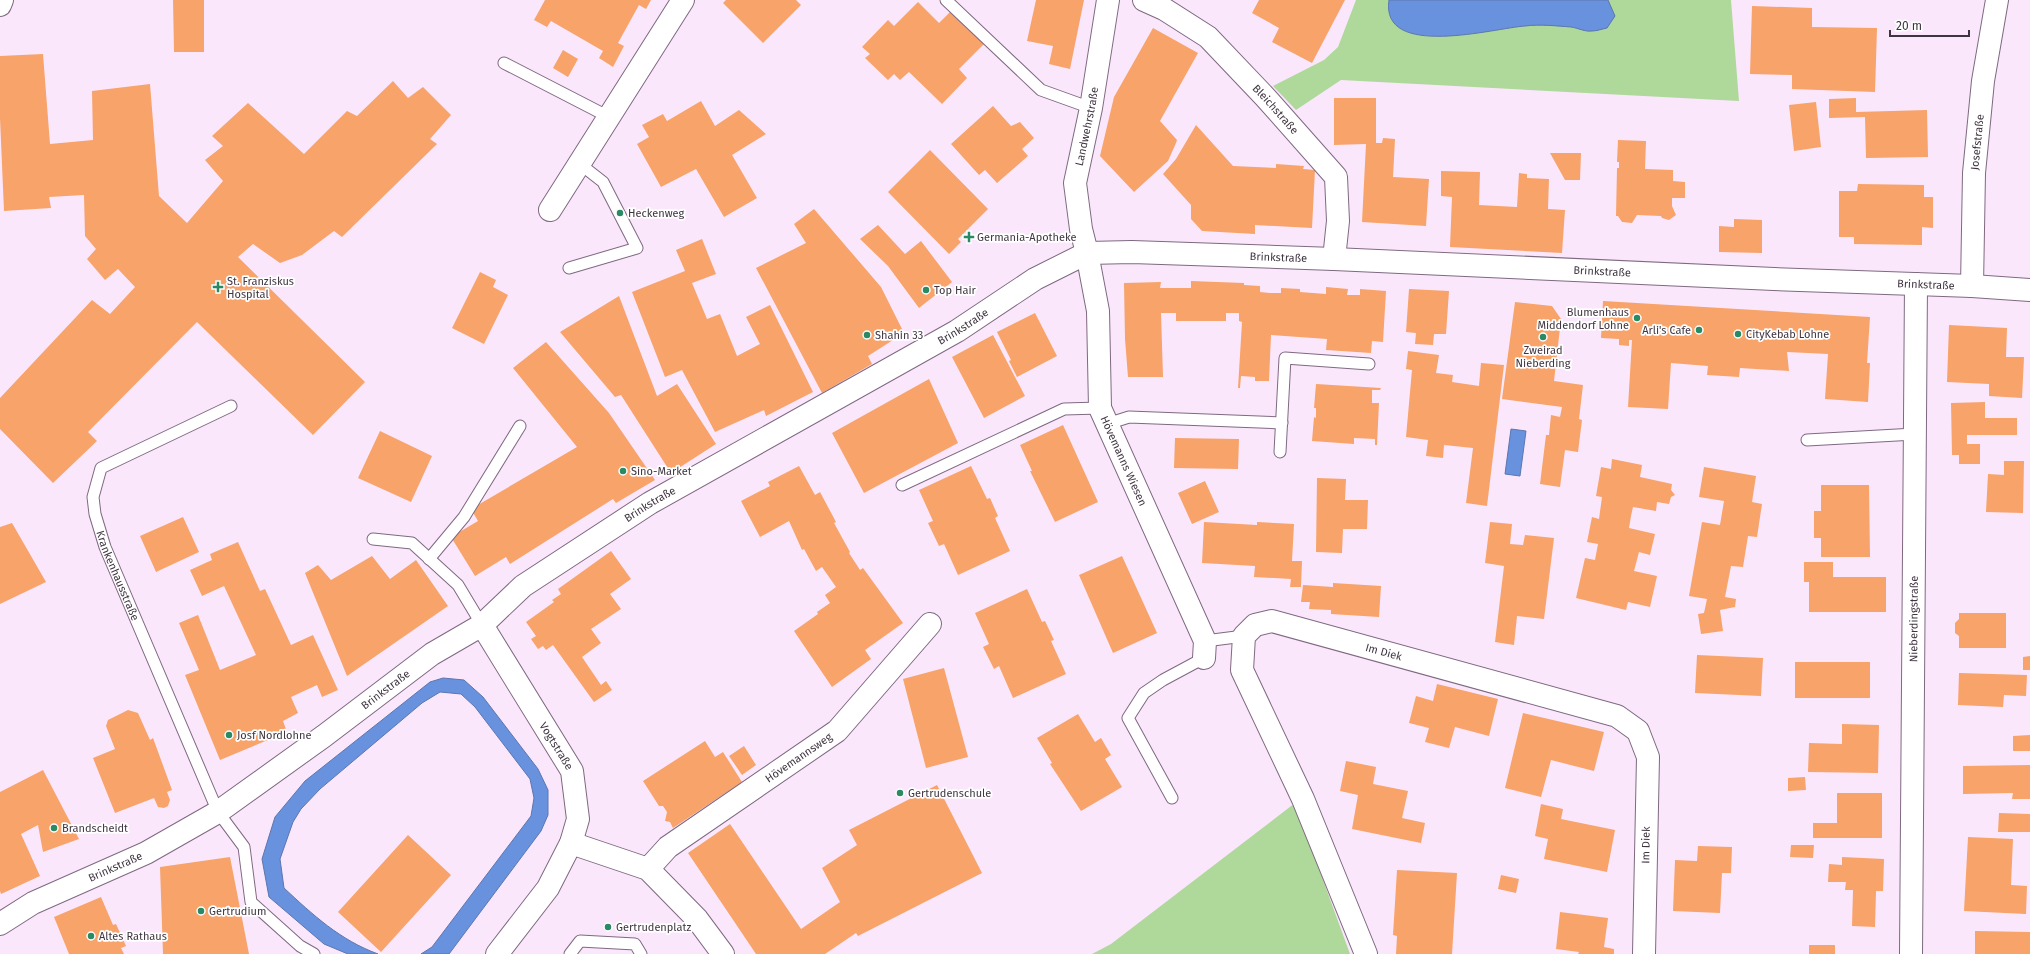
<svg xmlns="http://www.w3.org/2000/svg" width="2030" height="954" viewBox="0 0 2030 954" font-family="'Fira Sans',sans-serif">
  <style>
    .green { fill: #afd89b }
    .water { fill: #6892de; stroke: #5c76af }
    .building { fill: #f7a36a }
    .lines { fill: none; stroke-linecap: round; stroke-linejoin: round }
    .service-casing { stroke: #7f6981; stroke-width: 13 }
    .minor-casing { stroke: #7f6981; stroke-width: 24 }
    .tertiary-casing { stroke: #7f6981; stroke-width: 24 }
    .service { stroke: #fff; stroke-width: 11 }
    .minor { stroke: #fff; stroke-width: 22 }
    .tertiary { stroke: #fff; stroke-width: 22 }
    .poi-dot { fill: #298a64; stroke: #fff; stroke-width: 1.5 }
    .labels { text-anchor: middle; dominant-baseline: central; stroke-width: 3.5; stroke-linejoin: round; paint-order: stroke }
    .street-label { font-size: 11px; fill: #3f3540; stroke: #fff }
    .poi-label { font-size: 11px; fill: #3f3540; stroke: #fff; text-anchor: start }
  </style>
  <rect width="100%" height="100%" fill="#fbe7fc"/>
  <path class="green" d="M1356,0H1731L1739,101L1341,80L1296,110L1273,86L1324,60L1338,47Z
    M1295,803L1350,954H1092L1111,944Z"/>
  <path class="water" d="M1389,0H1608L1615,16L1607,28C1602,29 1597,31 1592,31C1585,32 1578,28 1571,27C1557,26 1540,24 1525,26C1495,28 1380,60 1389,0Z
    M1511,429L1526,431L1520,476L1505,474Z
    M443,678L464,680L483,697L538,769L548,790V815L541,831L449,954H421L432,947L531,816L534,798L530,779L475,707L461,694L440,692L422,703L320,789L301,809L293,822L280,859L284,888C313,915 340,940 378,954H348L324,944L269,897L262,859L275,817L305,781L430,682Z"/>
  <path class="building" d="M173,0H204V52H174Z
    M545,0H651L646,9L639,5L618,43L624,46L613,67L599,58L603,51L551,21L547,27L534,20Z
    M726,0H796L801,5L763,43L723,3Z
    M1036,0H1084L1070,69L1049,64L1053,46L1027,41Z
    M1259,0H1345L1312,63L1272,42L1279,28L1252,13Z
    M918,2L939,23L951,11L984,44L959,69L967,78L942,104L909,72L900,80L894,74L888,80L865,58L870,54L862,47L888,20L894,26Z
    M1752,6L1812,8V27L1877,28L1875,92L1792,89V75L1750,74Z
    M1153,28L1198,53L1160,121L1177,140L1176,143L1168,161L1134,192L1100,156L1114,97Z
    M563,50L578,59L568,77L553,68Z
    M43,54L50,144L93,140L92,91L150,84L159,196L187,223L223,181L205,160L223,146L212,136L248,103L304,154L347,111L357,116L393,81L408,98L423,87L451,115L430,139L437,144L342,237L334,231L302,255L280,263L253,244L238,257L365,382L313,435L197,322L88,432L97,441L53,483L0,429V398L92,300L110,314L135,287L118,269L105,280L87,259L96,249L85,236L84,195L49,197L51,208L4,211L0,118V56Z
    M1334,98H1376V143H1382L1383,138L1395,139L1393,177L1429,179L1426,226L1362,222L1366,144L1334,145Z
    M1856,98V112L1927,110L1928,157L1866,158L1865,117L1829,118V99Z
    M701,101L715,126L739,110L766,134L732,155L757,198L724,217L696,169L661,187L637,144L649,137L642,125L663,114L667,121Z
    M1816,102L1821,147L1794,151L1789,105Z
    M993,106L1011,126L1020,122L1034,138L1022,149L1028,156L997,183L985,170L979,175L951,144Z
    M1196,125L1233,166L1276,168V164L1304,166L1303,169L1315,170L1312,228L1255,225V234L1202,231L1191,219V205L1163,174L1176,159Z
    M1618,140L1646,141L1645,169L1673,170V181L1685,182V198H1672V206L1676,215L1669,220L1662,218L1661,216L1637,215L1632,223L1622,222L1618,216H1616L1617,168H1619V162H1617Z
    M930,150L988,209L958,239L961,242L949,254L888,192Z
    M1550,153H1581L1580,180H1565Z
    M1441,171L1480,172L1479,205L1517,207L1519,173L1527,174V178L1549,179L1548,209L1565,210L1562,253L1450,247L1452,197L1441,196Z
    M1858,184L1924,185V197H1933V228L1922,227V245L1854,244V237H1839V191H1857Z
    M814,209L881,287L904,333L868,356L872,364L822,393L756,268L806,243L794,224Z
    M1734,219L1762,220V253L1719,252V226L1734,227Z
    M878,225L905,254L921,241L952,282L919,308L888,266L860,239Z
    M702,239L716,274L692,283L707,319L720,314L737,356L760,344L746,317L770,305L813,392L766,416L764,410L715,432L682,370L665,377L632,292L685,271L676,250Z
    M480,272L496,280L493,287L508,295L484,344L452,328Z
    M1191,281L1244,283V285L1260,286V292L1270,293H1281V288L1300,289V292L1326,294V287L1348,289L1347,295H1360V289L1386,291L1383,342L1372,341L1371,353L1326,350L1327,339L1271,335L1269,381H1255V377L1241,376L1240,388H1238L1242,322L1239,321V313H1226V321H1176V313H1161L1163,377H1128L1125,339L1124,283L1161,282L1160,288H1191Z
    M1409,289L1449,291L1446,334H1434L1433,345L1415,344L1416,333L1406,332Z
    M619,296L657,396L677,384L716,444L671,473L621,395L615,397L560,332Z
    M1603,301L1870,317L1867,363H1870L1868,402L1825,399L1828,354L1787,352L1789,371L1740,368L1739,377L1707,375L1708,366L1671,363L1668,409L1628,407L1632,340H1629V346L1619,345V339L1601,338Z
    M1515,302L1552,306L1561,319L1554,381L1583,385L1579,419L1582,420L1578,452L1565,450L1560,487L1540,484L1546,435H1549L1551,415L1560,417L1562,407L1502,399Z
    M1035,313L1057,356L1017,377L1009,361L1011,360L997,332Z
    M1949,325L2007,328L2006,357H2024L2022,398L1989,396V384L1947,382Z
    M993,335L1025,396L984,418L952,357Z
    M546,342L609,413L655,480L616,503L613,499L510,564L506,557L475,576L451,537L478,521L471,509L577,447L513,368Z
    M1408,351L1439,355L1436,373L1453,375L1452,382L1479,386L1481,363L1504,365L1487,506L1466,503L1473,448L1444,445L1443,458L1426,456L1428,440L1406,437L1412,370L1406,369Z
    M929,379L958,443L864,493L832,433Z
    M1316,384L1381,388L1380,390H1372V403H1379L1377,445H1375V439L1354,438V444L1312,441L1314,417L1316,418V408H1314Z
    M1985,402V418H2017V435H1967V444H1980V464H1959V455H1952L1951,403Z
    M1063,425L1098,502L1055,522L1030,471H1032L1020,445Z
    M380,431L432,456L411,502L358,478Z
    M1175,438L1239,439L1238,469L1174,468Z
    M1612,459L1642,465L1640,477L1672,484L1671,490L1675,495L1671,497L1669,504L1657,502L1656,511L1633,507L1631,516L1629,528L1655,534L1650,555L1639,552L1634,571L1657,576L1650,607L1628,602L1626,610L1576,598L1585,558L1595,560L1598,544L1587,542L1592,517L1599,519L1602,497L1596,496L1601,467L1611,469Z
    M2004,461H2024L2023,513L1986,512L1988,474L2004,475Z
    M799,466L815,495L820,492L836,522L834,523L850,552L849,553L860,570L863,568L903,623L865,650L871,659L832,687L794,631L818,614L817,612L830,603L825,595L836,587L822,567L816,571L804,549L802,550L789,521L760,537L741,501L770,486L768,482Z
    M971,466L987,499L990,498L998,516L995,518L1010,551L958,575L944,544L939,546L928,523L933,521L919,490Z
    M1704,467L1756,476L1752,502L1762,504L1757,537L1748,536L1743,567L1731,566L1725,597L1736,599L1735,607L1720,610L1723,631L1701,634L1698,614L1704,613L1707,599L1689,596L1702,522L1720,525L1724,501L1699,497Z
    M1317,478L1346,479L1345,500H1368L1367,529H1343L1342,553L1316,552Z
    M1205,481L1219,512L1192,524L1178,493Z
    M1821,485H1869L1870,557H1821V538H1814V511H1821Z
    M183,517L199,552L156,572L140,536Z
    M1204,522L1257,525V522L1294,524L1292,561H1302L1301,587H1290L1291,579L1254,577L1255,566L1202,563Z
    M1490,522L1512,524L1510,544L1523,545L1525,535L1554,538L1544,619L1517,616L1514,645L1495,642L1504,566L1485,563Z
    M12,523L46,582L0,604V527Z
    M238,542L260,591L265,589L291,645L313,635L338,690L322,697L317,685L291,697L298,713L283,721L287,732L220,760L185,675L199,670L179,623L198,615L220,670L256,655L224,586L202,596L190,570L212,560L210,554Z
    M611,551L631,579L610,594L621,609L591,629L601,643L582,657L601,685L606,681L612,690L594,702L553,645L546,650L543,646L538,649L531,639L536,636L526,622L554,602L552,600L561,594L558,589Z
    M372,556L390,579L416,560L448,606L347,676L305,573L318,565L331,580Z
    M1122,556L1157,633L1113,653L1079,575Z
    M1804,562H1833V577H1886V612H1809V582H1804Z
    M1333,583L1381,586L1379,617L1331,614V610L1309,609L1310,602H1301L1303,585L1333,587Z
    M1027,589L1042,622L1045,621L1054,640L1051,641L1066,674L1013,698L999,666L994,669L983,647L989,644L975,613Z
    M1959,613H2006V648H1959V636L1955,633V623L1959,619Z
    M1697,655L1763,658L1761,696L1695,693Z
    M2030,656V670H2023V657Z
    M1795,662H1870V698H1795Z
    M944,668L968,757L926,768L903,679Z
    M1959,673L2027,675L2026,696L2004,695L2003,707L1958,705Z
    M1437,684L1498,699L1489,736L1455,727L1449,748L1425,742L1429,728L1409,723L1416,696L1433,701Z
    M128,710L138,713L150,740L153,738L172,790L167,792L170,800L168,806L164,808L158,807L154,798L115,813L93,758L115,749L106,726L108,720Z
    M1523,713L1604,732L1594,771L1551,760L1541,797L1505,788Z
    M1078,714L1095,742L1101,738L1111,755L1105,759L1122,787L1081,811L1050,764L1052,763L1037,738Z
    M1842,724L1879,725L1878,773L1808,772L1809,743L1842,744Z
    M2030,735V751H2013V736Z
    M705,741L715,757L723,752L742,782L673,828L670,822L665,821L667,812L663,806H659L643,781Z
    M744,746L756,765L742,775L729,756Z
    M1346,761L1376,767L1373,784L1408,791L1402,818L1425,823L1421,843L1352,829L1358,795L1340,791Z
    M2030,765V799H2012L2013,793L1963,794V766Z
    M43,770L79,839L43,852L38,825L21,834L40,876L1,894L0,891V792Z
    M1805,777L1806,790L1788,791V778Z
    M937,785L982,873L858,936L856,933L825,954H756L688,853L730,824L801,929L840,902L822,868L857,845L849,830Z
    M1837,793H1882V838H1813V823H1837Z
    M1541,804L1563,809L1561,819L1615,830L1607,872L1544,859L1548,839L1535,836Z
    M1999,813L2030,814V832H1998Z
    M408,835L451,875L381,952L338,912Z
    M1968,837L2013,839L2011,885L2027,886L2026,914L1964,911Z
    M1791,845H1814L1813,858L1790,857Z
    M1698,846L1732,847L1731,873H1722L1720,913L1673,911L1675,860L1697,861Z
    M230,857L249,954H163L160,867Z
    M1842,857L1884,859L1883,891H1876L1875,927L1852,926L1853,890H1845L1846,882H1828L1829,864L1842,865Z
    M1397,870L1457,873L1452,954H1396L1397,936L1393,935Z
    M1501,875L1519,879L1516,893L1498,889Z
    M101,897L113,925L116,924L126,946L121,948L124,954H69L54,917Z
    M1560,912L1608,918L1604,947L1614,949V954H1578L1579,952L1556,949Z
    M1975,931L2030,932V954H1975Z
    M1809,945H1835V954H1809Z"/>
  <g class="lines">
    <defs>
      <g id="service">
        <path d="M946,0L1041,90L1091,108"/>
        <path d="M504,63L609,117"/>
        <path d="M569,268L637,248L603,182L580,164"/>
        <path id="s1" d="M231,406L101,468L93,497L95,514L105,547L218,812L244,847L251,902L300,946L314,954"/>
        <path d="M1107,424L1129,417L1282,423"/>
        <path d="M1807,440L1915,434"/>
        <path d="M1280,452L1285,358L1369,364"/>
        <path d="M902,485L1064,409L1100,408"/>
        <path d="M373,539L412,543L458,585L482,625"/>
        <path d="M429,559L464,517L520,426"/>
        <path d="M1205,641L1244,636"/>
        <path d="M1172,798L1128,718L1144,693L1163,680L1204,658"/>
        <path d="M570,954L580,941L635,944L641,954"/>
      </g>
      <g id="minor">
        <path id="s2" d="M1144,0L1164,9L1208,37L1266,98L1336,177L1338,221L1334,259"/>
        <path d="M0,5L2,0"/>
        <path d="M550,210L683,0"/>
        <path id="s3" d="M1087,253L1098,311L1100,408L1205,641L1204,658"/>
        <path id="s4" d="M1972,286L1974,173L1983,81L1997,0"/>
        <path d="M571,843L648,869L697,919L723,954"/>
        <path id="s5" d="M648,869L668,847L837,731L930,624"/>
        <path id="s6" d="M1366,954L1303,799L1242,670L1244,636L1255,625L1272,621L1617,716L1638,731L1648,757L1644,954"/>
        <path id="s7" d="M1911,954L1916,284"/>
      </g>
      <g id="tertiary">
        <path id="s8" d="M1087,253L1081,229L1075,183L1091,108L1108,0"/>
        <path id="s9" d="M482,625L572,771L578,819L571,843L548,888L497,954"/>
        <path id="s10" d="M0,924L33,903L146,853L218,812L324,736L432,654L482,625L523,586L650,503L957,331L1035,279L1087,253L1132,252L1334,259L1774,279L1972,286L2030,290"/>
      </g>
    </defs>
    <use href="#service" class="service-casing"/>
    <use href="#minor" class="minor-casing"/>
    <use href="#tertiary" class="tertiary-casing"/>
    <use href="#service" class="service"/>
    <use href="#minor" class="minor"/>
    <use href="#tertiary" class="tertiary"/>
  </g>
  <g class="poi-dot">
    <circle cx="620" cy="213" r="4"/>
    <path d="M967 231h4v4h4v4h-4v4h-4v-4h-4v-4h4z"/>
    <path d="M216 281h4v4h4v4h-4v4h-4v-4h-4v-4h4z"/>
    <circle cx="926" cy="290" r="4"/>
    <circle cx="1637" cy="318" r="4"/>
    <circle cx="1699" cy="330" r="4"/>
    <circle cx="1738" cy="334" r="4"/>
    <circle cx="867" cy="335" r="4"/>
    <circle cx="1543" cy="337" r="4"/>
    <circle cx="623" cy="471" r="4"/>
    <circle cx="229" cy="735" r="4"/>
    <circle cx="900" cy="793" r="4"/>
    <circle cx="54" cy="828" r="4"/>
    <circle cx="201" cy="911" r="4"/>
    <circle cx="608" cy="927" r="4"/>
    <circle cx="91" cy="936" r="4"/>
  </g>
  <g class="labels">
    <g class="street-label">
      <text stroke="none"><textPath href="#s2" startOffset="173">Bleichstraße</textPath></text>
      <text stroke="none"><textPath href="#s8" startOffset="129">Landwehrstraße</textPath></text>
      <text stroke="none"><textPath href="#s4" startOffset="144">Josefstraße</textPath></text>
      <text stroke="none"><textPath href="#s10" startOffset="1473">Brinkstraße</textPath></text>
      <text stroke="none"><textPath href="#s10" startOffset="1797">Brinkstraße</textPath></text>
      <text stroke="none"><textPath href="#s10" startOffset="2121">Brinkstraße</textPath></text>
      <text stroke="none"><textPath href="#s10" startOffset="1137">Brinkstraße</textPath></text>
      <text stroke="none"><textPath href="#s3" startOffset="214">Hövemanns Wiesen</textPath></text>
      <text stroke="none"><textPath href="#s10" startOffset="777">Brinkstraße</textPath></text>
      <text stroke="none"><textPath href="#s1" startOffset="257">Krankenhausstraße</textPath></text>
      <text stroke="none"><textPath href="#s7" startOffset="335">Nieberdingstraße</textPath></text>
      <text stroke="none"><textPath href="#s6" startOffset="493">Im Diek</textPath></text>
      <text stroke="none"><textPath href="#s10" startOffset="453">Brinkstraße</textPath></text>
      <text stroke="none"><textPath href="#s9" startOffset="142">Vogtstraße</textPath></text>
      <text stroke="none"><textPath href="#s5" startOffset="188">Hövemannsweg</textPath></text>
      <text transform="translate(1646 845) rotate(-89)">Im Diek</text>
      <text stroke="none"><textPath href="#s10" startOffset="129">Brinkstraße</textPath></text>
    </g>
    <g class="poi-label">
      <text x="628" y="213">Heckenweg</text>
      <text x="977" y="237">Germania-Apotheke</text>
      <text x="227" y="281">St. Franziskus<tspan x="227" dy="13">Hospital</tspan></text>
      <text x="934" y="290">Top Hair</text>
      <text x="1629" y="312" text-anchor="end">Blumenhaus<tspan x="1629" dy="13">Middendorf Lohne</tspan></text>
      <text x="1691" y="330" text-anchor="end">Arli's Cafe</text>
      <text x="1746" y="334">CityKebab Lohne</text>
      <text x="875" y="335">Shahin 33</text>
      <text x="1543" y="350" text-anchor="middle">Zweirad<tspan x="1543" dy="13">Nieberding</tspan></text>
      <text x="631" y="471">Sino-Market</text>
      <text x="237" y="735">Josf Nordlohne</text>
      <text x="908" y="793">Gertrudenschule</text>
      <text x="62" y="828">Brandscheidt</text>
      <text x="209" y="911">Gertrudium</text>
      <text x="616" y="927">Gertrudenplatz</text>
      <text x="99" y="936">Altes Rathaus</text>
    </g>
  </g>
  <path d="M1890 30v6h79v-6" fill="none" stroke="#3f3540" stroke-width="2"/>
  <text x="1896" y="30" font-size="12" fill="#3f3540" stroke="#ffffff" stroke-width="3" paint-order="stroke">20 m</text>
</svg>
